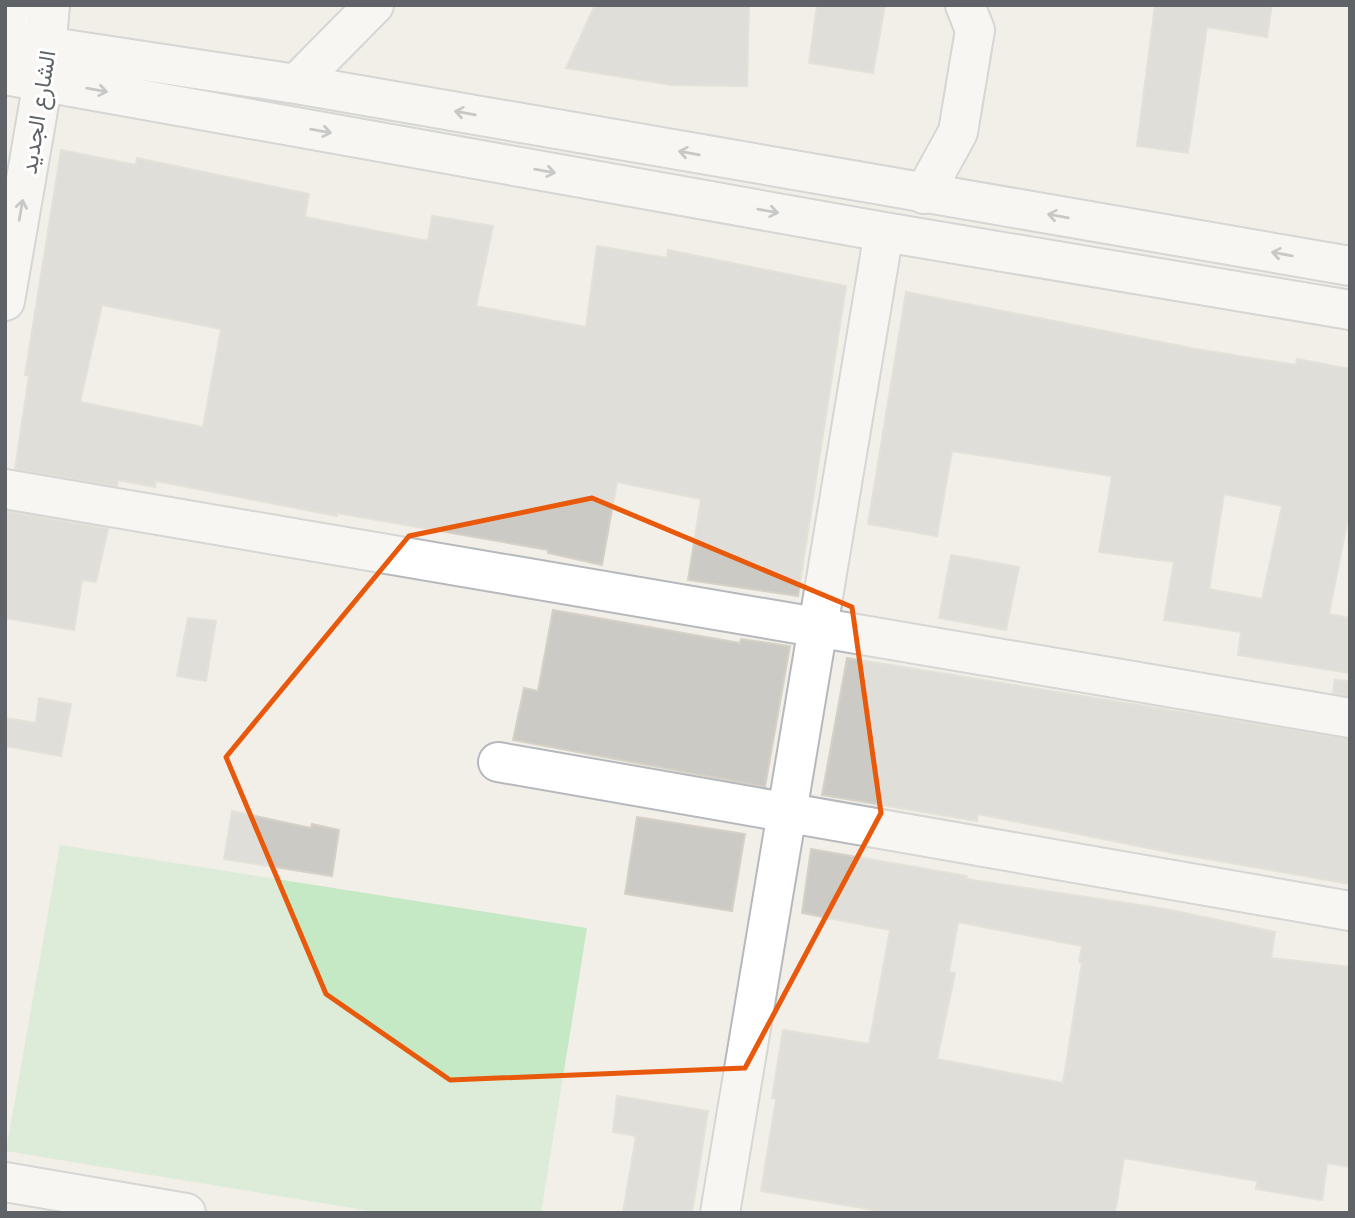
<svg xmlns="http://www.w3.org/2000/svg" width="1355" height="1218" viewBox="0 0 1355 1218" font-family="Lato,Vazirmatn,sans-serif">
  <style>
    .green { fill: #c5e8c5 }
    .building { fill: #cccac5; stroke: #d6d1c6; stroke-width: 2; fill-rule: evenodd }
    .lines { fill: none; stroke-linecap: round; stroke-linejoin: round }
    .minor-casing { stroke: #b5b8bc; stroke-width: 42 }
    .minor { stroke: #fff; stroke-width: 38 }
    .oneway { stroke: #979a9d }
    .marked { fill: none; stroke: #e8590c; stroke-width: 5; stroke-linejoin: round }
    .labels { text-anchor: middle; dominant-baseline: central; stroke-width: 6; stroke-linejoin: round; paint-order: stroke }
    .street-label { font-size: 23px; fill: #5f6368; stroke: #fff }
  </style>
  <rect width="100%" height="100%" fill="#f1efe8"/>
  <path class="green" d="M60,845L587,928L541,1213H382L6,1151Z"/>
  <path class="building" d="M595,5H749L747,86L672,85L566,68Z
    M817,5H885L873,73L809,63Z
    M1155,5H1272L1267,37L1207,27L1188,153L1137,146Z
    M61,150L136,165L137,158L309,194L305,217L428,241L432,216L493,226L476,306L586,327L597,246L667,258L668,250L846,286L798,596L688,580L701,499L617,482L602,565L548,553V550L337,513V516L156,481L155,487L118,480L117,486L15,469L29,376L25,375ZM102,305L221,329L203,427L80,402Z
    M906,292L1196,349L1296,365L1297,359L1350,369V508L1329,614L1350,618V673L1238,655L1241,632L1164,620L1174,562L1099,552L1112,476L952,451L937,536L868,524ZM1224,494L1282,506L1262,599L1209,589Z
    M5,511L108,529L96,582L82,580L74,630L5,618Z
    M951,555L1019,567L1006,630L939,618Z
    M553,610L740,643L741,639L790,646L765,787L513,740L524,688L538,691Z
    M188,618L216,621L206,681L177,676Z
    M847,658L1350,739V884L1173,853L978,814L977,821L822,795Z
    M1335,680L1350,681V696L1333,693Z
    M39,698L71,704L61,756L5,746V718L36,723Z
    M232,811L311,828L312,824L339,830L332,876L224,859Z
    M637,817L745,834L732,911L625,894Z
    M811,849L967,876L966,879L1166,909L1275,932L1271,958L1350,967V1167L1327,1163L1322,1200L1256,1189L1257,1181L1124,1158L1115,1213H892L761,1191L776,1099L772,1098L783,1030L869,1044L890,930L802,913ZM958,922L1082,946L1079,962L1082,963L1063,1083L937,1059L955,973L949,972Z
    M617,1096L708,1111L692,1213H623L636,1136L613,1132Z"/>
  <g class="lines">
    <defs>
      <path id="minor" d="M5,40L296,84L1350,266
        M5,66L12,5
        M5,75L884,232L1350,310
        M296,84L374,5
        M924,194L958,132L975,30L965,5
        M5,301L43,81L50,5
        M5,489L1350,718
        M498,762L1350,911
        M5,1182L186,1213
        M720,1213L884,232"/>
    </defs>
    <use href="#minor" class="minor-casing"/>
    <use href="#minor" class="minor"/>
  </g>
  <defs><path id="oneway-shaft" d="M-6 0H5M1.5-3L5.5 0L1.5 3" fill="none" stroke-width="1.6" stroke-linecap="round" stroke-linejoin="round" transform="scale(1.75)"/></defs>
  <g class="oneway">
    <use href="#oneway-shaft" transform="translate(97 90) rotate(10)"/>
    <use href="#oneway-shaft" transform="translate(465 113) rotate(-170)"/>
    <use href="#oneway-shaft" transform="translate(321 131) rotate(10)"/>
    <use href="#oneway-shaft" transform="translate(689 153) rotate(-170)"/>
    <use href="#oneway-shaft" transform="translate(545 171) rotate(10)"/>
    <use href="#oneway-shaft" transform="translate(21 210) rotate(-80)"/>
    <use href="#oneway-shaft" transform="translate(768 211) rotate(10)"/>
    <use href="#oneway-shaft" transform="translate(1058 216) rotate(-170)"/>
    <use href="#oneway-shaft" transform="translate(1282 254) rotate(-170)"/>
  </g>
  <path d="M0 0H1355V1218H0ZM592,498L852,607L881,813L745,1068L450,1080L326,994L226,757L409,536Z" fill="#f1efe8" fill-opacity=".55" fill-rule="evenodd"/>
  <path class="marked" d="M592,498L852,607L881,813L745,1068L450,1080L326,994L226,757L409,536Z"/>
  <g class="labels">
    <g class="street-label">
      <text transform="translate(37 112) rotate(-81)">الشارع الجديد</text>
    </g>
  </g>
  <rect width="1355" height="1218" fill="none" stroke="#5f6368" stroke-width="14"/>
</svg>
